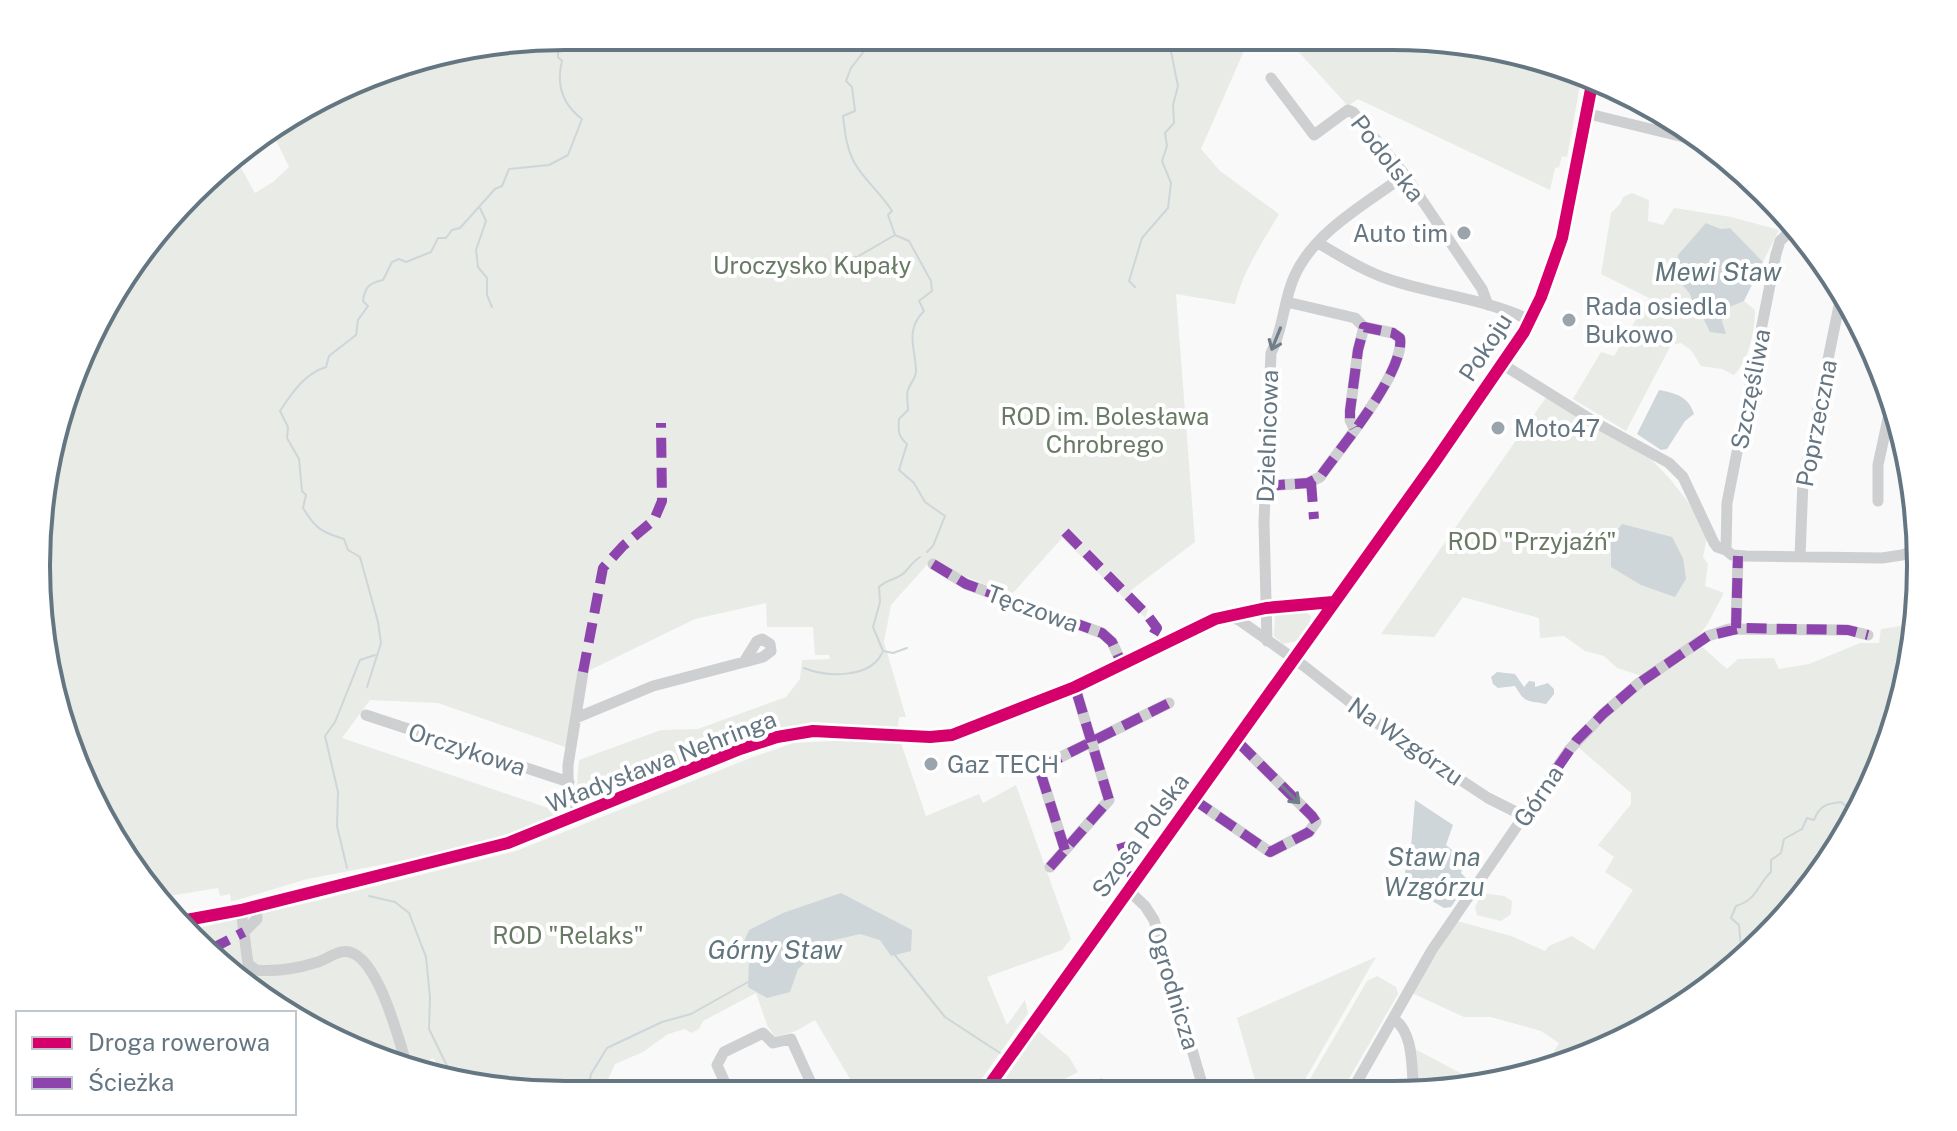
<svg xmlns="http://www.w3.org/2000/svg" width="1957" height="1131" viewBox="0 0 1957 1131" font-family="'Public Sans',sans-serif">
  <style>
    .green { fill: #e8ebe6 }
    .water { fill: #ced6d9 }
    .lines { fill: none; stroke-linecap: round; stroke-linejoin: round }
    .stream { stroke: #ced6d9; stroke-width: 2 }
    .minor { stroke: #cecfd0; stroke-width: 11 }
    .quiet { stroke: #8e44ad; stroke-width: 10; stroke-dasharray: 20 10; stroke-linecap: butt }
    .cycleway-casing { stroke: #fff; stroke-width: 17 }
    .cycleway { stroke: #d6006c; stroke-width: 12 }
    .oneway { stroke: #707f8b }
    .poi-dot { fill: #99a4ac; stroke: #fff; stroke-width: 3 }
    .labels { text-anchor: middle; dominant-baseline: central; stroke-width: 8; stroke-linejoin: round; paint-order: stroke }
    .street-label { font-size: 24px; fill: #657683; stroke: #fff }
    .poi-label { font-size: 24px; fill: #657683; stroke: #fff; text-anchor: start }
    .park-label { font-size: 24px; fill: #687a64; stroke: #fff }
    .water-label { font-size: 26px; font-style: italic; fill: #60757c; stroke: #fff }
    .rim { fill: none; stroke: #657683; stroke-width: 4 }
  </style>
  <rect width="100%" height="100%" fill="#f9f9f9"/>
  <path class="green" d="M566,36L1250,37L1201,149L1220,171L1279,214C1262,243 1243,271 1235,304L1176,294L1195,542L1130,591L1148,610L1145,618L1062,538L1011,595L947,569L932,559L891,605L884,642L906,717H899L898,727L813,722L774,729L578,807L576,795L579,760L661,730L698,729L786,697L800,679L802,660L830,659L829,655H815L813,627H767L766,603L695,619L586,672L568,748L438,703L370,700L342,738L557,811V816L528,828L448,852L307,879L237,900L231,901L230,894L220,896L218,888L156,898L146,888L64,736L37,600L54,428L120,282L146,254L153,242L231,158L241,168L255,193L273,182L289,167L273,134L282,124L396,64Z
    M1285,37H1427L1562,64L1582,74L1567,157L1562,156L1559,167L1555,168L1550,190L1358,99L1348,106Z
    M1632,193L1649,200L1648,221L1663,225L1674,208L1731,217L1779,230L1763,262L1730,228L1721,229L1706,223L1674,275L1690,294L1695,310L1702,316L1710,331L1722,321L1725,309L1744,301L1755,310C1755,331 1749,360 1734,375L1722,369L1701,366L1691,350L1681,343L1671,345L1626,431L1573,399L1601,352L1614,356L1649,298L1601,274L1611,213L1620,204L1623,197Z
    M1547,396L1652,460L1670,479L1688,502L1707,537L1703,557L1708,564L1705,586L1724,593L1707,625L1695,640L1642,676L1617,668L1604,656L1585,651L1564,636L1540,638L1539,618L1463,597L1434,637L1381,634Z
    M1305,611L1311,616L1310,622L1297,641L1283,644L1274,636L1275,615Z
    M1915,624L1911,668L1881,768L1832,859L1766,940L1657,1024L1561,1067L1542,1071L1559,1043L1541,1031L1491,1017H1464L1412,993L1457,921L1511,936L1545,951L1549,946L1572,936L1594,950L1633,890L1605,872L1614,857L1598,845L1631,804V793L1577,746L1625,699L1700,645L1727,669L1738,659L1774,658L1779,669L1809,664L1860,643H1879L1881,629Z
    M833,741L901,743L926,816L979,794L983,803L1016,785L1071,939L1062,950L987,977L1007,1025L1025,1000L1028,1013L971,1094H936L927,1086L910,1094H859L815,1020L796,1031L775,1037L767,1025L756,993L703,1021L699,1029L691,1033L685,1029L668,1034L643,1052L615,1064L606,1084V1094H530L448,1077L433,1058L412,1070L396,1067L294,1017V1013H286L272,1006L190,930L316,901L516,851L753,757L794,743Z
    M1482,893L1504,896L1512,901L1511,914L1501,921L1477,915L1475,907Z
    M1376,957L1300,1088L1295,1094H1259L1237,1018Z
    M1377,976L1396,987L1398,994L1340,1094H1307L1303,1091L1367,981Z
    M1038,1031L1069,1057L1078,1072L1055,1084L1047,1094H995Z
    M1415,1049L1479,1083L1419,1094Z"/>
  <path class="water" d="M1706,223L1721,229L1730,228L1763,262L1744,301L1725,309L1722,321L1726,334L1710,332L1702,316L1695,310L1690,294L1674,275L1678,255Z
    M1659,390C1676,393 1689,397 1694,414L1685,421L1667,449L1661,450L1637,434Z
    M1622,524L1672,537L1683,558L1686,579L1675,597L1641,585L1611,567V538Z
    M1497,672L1515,674L1524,687L1529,681L1535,682V687L1548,683L1554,689V694L1546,704C1528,700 1526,705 1515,686L1498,688L1493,684L1491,677Z
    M1415,800L1453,825L1446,845L1465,860L1461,873L1469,881L1451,907L1444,908L1408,887L1405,872L1411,847Z
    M841,893L912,930L911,951L891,956L880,940L860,934L830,941L798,969L790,992L767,998L748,987L749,963L742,946L749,930L783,913Z"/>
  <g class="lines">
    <path class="stream" d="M869,36L872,41L851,68L846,81L852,87L855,111L843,116C845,131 846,146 853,160C861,177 881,193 892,211L888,215L895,235L909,241L931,281L932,291L919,301L924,311C904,331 916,349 916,372C915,380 910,383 908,390C906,396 908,404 908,410L899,419C898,431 898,436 907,444L899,470L914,483L925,502L945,516L933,546L927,552
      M480,208L486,221L476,250L478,267L487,278V295L492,307
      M839,259L857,257L895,235
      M1135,287L1129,281L1142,238L1168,208L1171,183L1162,161L1167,146L1165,133L1174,123L1173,105L1178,86L1168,37
      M907,648L893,653L883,651L873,627L880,602L879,587C887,579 897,580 905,572C911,566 912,562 920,557
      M804,668C826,677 870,679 882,653
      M367,687L381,643L378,622L360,557L348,550L344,539C321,532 315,528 303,508L306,495L302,491L299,459L287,438L288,427L280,411C292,393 304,374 326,367L329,356L356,335L358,320L368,306L363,301C365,286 370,283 383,280L392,262L399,259L406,262L431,252L438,238H446L452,230L460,228L495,189L502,186L509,169L549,165L568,155L582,119C562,104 556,85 562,61L558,57V37
      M347,868L337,826L338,792L325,736L335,722L360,660L375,655
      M369,896L395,902L409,913L426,957L430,997L429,1029L453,1078
      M894,954L945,1017L1000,1053
      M1742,958L1739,925L1731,918L1736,906C1757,900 1757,885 1771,872V860L1781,853L1784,839L1802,829L1807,818L1814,820C1820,805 1826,804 1841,802L1849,808L1860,806
      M587,1094L591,1074L607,1048L662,1022L691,1014L748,982"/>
    <path class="minor" d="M1271,78L1314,135L1348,110L1353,112L1405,175L1482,289L1488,305
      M1585,113L1708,143
      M1802,235L1787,234L1780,241L1776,254L1727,503L1726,550L1732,555L1746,556L1882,558L1902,555L1919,548
      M1318,243C1341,256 1365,272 1391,280C1436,295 1486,299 1530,320
      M125,271L130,266
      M1502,364L1598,424L1669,463L1683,477L1714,543L1717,547L1726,550
      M1354,428L1350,420V411L1358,350L1364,327
      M1265,486L1308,483L1320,477C1341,447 1405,372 1400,338L1393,333L1364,327L1355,318L1287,302
      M1878,501V465L1892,400
      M1800,557L1803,481L1842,291
      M933,564L966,584L1102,633L1112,642L1122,664
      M1227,616L1239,620L1304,666L1374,721L1426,757L1488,798L1524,816
      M1736,628L1738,556
      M1267,641L1264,522L1271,353C1284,328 1283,300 1295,275C1315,231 1367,203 1405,175
      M366,715L569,782
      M576,718L653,686L763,657L771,651L770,644L762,639L757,641L744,662
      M1193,799L1270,852L1309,832L1316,822L1312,816L1236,740
      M571,818L568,811V765L583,672
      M1065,850L1039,768L1169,703
      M1050,867L1109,800L1075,687
      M1128,890L1145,906L1154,920L1205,1094
      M241,910L248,964L256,970C276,972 300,968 318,962C326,959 333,954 341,952C376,943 400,1045 408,1069
      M181,921L241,910L508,843L740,749L777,737L813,731L930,737L952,735L1075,687L1215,619L1266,608L1333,602
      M244,932L257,919L256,906
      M1394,1019C1415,1034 1411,1070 1414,1094
      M1101,1084L1111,1094
      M644,1085L648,1094
      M730,1094L717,1065L724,1052L763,1033L773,1043L791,1039L816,1094
      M983,1094L1434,463L1524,332L1541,297L1562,238L1593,79
      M1350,1094L1432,950L1569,750L1603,714L1639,683L1697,643L1708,636L1729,629L1848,630L1868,635"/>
    <path class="quiet" d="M1311,482L1314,519
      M1265,486L1308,483L1320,477C1341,447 1405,372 1400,338L1393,333L1364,327L1358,350L1350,411V420L1354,428
      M1065,532L1148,616L1157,628L1150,640L1152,649
      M933,564L966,584L1102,633L1112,642L1122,664
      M1736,628L1738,556
      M583,672L603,568L623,546L654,520L662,501L661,423
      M1193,799L1270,852L1309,832L1316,822L1312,816L1236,740
      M1524,816L1576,741L1603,714L1639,683L1708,636L1742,628L1848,630L1868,635
      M1121,843L1134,882
      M1065,850L1039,768L1169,703
      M1050,867L1109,800L1075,687
      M211,949L244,932"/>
    <defs>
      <path id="cycleway" d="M181,921L241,910L508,843L740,749L777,737L813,731L930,737L952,735L1075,687L1215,619L1266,608L1333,602
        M983,1094L1434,463L1524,332L1541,297L1562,238L1593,79"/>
    </defs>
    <use href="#cycleway" class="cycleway-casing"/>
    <use href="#cycleway" class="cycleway"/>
  </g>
  <defs><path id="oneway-shaft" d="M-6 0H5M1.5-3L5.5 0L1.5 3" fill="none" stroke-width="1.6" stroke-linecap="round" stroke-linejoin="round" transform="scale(2)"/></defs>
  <g class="oneway">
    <use href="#oneway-shaft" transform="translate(1276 339) rotate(112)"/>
    <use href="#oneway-shaft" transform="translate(1291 795) rotate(45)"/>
  </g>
  <g class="poi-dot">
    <circle cx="1464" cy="233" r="8"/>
    <circle cx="1569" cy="320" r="8"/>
    <circle cx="1498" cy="428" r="8"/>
    <circle cx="931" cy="764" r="8"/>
  </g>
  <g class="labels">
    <g class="street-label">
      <text transform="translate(1388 158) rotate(52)">Podolska</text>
      <text transform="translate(1485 347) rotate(-57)">Pokoju</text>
      <text transform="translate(1750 389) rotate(-79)">Szczęśliwa</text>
      <text transform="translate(1816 423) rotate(-79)">Poprzeczna</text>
      <text transform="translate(1267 436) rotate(-88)">Dzielnicowa</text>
      <text transform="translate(1033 608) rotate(20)">Tęczowa</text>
      <text transform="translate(1406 741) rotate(35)">Na Wzgórzu</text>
      <text transform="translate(467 749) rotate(18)">Orczykowa</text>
      <text transform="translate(661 761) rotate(-21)">Władysława Nehringa</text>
      <text transform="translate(1538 796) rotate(-56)">Górna</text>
      <text transform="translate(1140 835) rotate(-54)">Szosa Polska</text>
      <text transform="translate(1174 988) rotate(73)">Ogrodnicza</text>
    </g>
    <g class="poi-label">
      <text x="1448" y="233" text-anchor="end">Auto tim</text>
      <text x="1585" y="306">Rada osiedla<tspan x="1585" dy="28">Bukowo</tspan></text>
      <text x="1514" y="428">Moto47</text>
      <text x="947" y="764">Gaz TECH</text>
    </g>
    <g class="park-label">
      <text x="812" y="265">Uroczysko Kupały</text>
      <text x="1105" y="416">ROD im. Bolesława<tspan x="1105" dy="28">Chrobrego</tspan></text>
      <text x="1532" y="541">ROD "Przyjaźń"</text>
      <text x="568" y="935">ROD "Relaks"</text>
    </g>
    <g class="water-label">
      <text x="1718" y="271">Mewi Staw</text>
      <text x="1434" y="856">Staw na<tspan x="1434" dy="30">Wzgórzu</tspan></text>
      <text x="775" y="949">Górny Staw</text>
    </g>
  </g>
  <path d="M0 0H1957V1131H0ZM565 50H1392A515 515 0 0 1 1907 565V566A515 515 0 0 1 1392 1081H565A515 515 0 0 1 50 566V565A515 515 0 0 1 565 50Z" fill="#fff" fill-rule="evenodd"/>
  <path class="rim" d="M565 50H1392A515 515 0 0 1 1907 565V566A515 515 0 0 1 1392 1081H565A515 515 0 0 1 50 566V565A515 515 0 0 1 565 50Z"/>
  <rect x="16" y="1011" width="280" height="104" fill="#ffffff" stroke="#c1c8cd" stroke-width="2"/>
  <rect x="32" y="1037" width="40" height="12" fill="#d6006c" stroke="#c1c8cd" stroke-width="2"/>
  <text x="88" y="1051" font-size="24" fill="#657683">Droga rowerowa</text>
  <rect x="32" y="1077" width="40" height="12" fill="#8e44ad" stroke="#c1c8cd" stroke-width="2"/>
  <text x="88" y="1091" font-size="24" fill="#657683">Ścieżka</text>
</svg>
